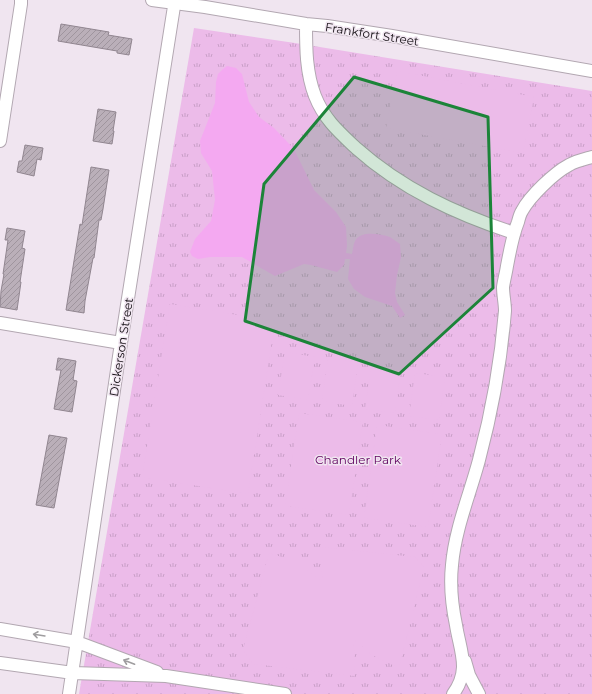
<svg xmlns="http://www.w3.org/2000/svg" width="592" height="694" viewBox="0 0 592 694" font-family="Montserrat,sans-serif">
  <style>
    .grass { fill: url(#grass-tufts) }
    .garden { fill: #ecbbe9 }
    .water { fill: #f4a9f1 }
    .building { fill: url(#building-hatch); stroke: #918690 }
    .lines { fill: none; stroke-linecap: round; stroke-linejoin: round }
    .minor-casing { stroke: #b2a7b1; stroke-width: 14 }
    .minor { stroke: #fff; stroke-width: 12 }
    .oneway { stroke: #9f9d9f }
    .marked { fill: #1c8439; fill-opacity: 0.2; stroke: #1c8439; stroke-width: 3; stroke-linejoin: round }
    .labels { text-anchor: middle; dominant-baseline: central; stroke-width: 3; stroke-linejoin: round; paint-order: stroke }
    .street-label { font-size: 12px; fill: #0f0b0f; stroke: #f0e5f0 }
    .park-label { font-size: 12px; fill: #5f005f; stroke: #f0e5f0 }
  </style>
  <defs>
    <pattern id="grass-tufts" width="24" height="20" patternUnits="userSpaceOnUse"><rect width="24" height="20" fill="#ecbbe9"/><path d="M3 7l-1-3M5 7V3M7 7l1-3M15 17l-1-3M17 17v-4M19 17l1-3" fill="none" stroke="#c99fc7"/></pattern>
    <pattern id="building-hatch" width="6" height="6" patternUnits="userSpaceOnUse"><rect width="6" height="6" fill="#baafb9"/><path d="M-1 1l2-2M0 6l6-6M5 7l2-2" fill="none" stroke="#9f959e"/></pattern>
  </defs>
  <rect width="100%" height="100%" fill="#f0e5f0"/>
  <path class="grass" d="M194,28L295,43L592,91V694H79Z"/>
  <path class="garden" d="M397,71L534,97L523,153L386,128Z
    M170,304L275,321L248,494L142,477Z
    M285,352L315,357L308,400L278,395Z
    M328,358L358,363L352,406L322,401Z
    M371,366L401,370L395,413L365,409Z
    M415,373L445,377L439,420L409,416Z
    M299,413L363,422L349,515L285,506Z
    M377,425L442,434L428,527L364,518Z
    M321,547L415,557L424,567L399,668L372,655L353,639C355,651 355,663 354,676L253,664L243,650L269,553L285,558L303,567L323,582L321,570Z"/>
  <path class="water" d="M227,66L236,68L242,74L249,102L259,117L274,128L294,149L314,190L336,212L346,227L347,246L346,253L352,254C353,250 353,245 355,241C361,230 380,234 390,237C393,239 397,242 400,244L401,257L397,275L395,293L397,302L405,315L400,318L392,306L365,297L354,289L348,279L350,259H345L344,265L337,272L311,265L304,264L275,276L242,257H210L198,259L192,256L190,252L195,239L211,221L215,200L212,171L201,153L200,141L215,103L216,82L218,74L222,70Z"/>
  <path class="building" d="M61,24L109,32L108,35L132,39L129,55L117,53V51L58,41Z
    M98,109L116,112L113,131H114L112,144L93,141Z
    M25,145L43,148L41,160L37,159L34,176L17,172L19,161H22Z
    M91,167L109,170L103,209L101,220H99L94,258H93L85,301L84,313L66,310L80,224L82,225Z
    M7,228L25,231L22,248L25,249L20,282H21L17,310L0,307L1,291L4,274H3L8,240H5Z
    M58,358L76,361L73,380L77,381L72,412L54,409L61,370H56Z
    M49,435L67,438L54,508L36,505Z"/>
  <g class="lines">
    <defs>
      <path id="minor" d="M152,0L205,7L306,24L327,26L392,36L592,71
        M306,24C306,48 306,73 315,96C324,119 339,132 356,148C402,189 456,214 514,233
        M0,141L21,4V0
        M0,323L121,343
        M0,629L77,642L157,672
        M465,661L469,675L479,694
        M0,663L73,673L166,676L285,694
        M69,694L121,343L175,0
        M453,694C471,670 460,651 456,625C452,606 450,584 452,565C455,529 470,494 479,460C492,411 501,361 505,311C505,303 503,295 503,287C504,280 506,273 507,266C510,251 512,237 518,222C519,218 520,214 522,211C530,196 554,173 569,165C576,161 585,159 592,157"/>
    </defs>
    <use href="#minor" class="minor-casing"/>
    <use href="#minor" class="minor"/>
  </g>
  <defs><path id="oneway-shaft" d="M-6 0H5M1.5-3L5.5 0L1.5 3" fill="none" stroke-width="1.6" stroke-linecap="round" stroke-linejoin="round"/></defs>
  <g class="oneway">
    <use href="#oneway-shaft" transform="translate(39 635) rotate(-171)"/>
    <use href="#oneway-shaft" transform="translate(129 662) rotate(-159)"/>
  </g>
  <path class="marked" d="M354,77L488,117L493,288L399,374L245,321L264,184Z"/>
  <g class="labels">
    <g class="street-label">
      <text transform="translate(372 34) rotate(9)">Frankfort Street</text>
      <text transform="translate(121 347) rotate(-81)">Dickerson Street</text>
    </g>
    <g class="park-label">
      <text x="358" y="459">Chandler Park</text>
    </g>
  </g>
</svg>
